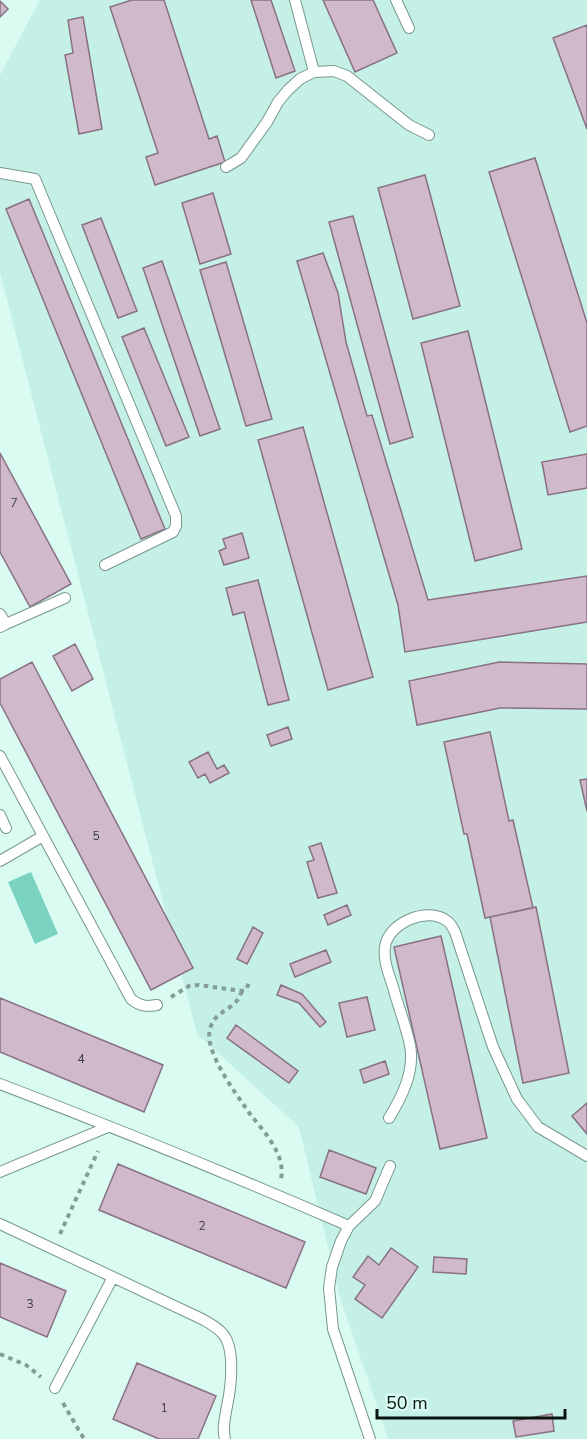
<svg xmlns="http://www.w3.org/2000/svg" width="587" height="1439" viewBox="0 0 587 1439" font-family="'Nunito Sans',sans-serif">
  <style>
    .built { fill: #c5f0e6 }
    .green { fill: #79d3c0 }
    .building { fill: #d1b9cc; stroke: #877182; stroke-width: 1.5 }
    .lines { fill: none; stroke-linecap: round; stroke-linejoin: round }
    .lane-casing { stroke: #789790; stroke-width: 12 }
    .path { stroke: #849d96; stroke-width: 4; stroke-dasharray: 4.5 4.5; stroke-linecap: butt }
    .lane { stroke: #fff; stroke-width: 10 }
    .labels { text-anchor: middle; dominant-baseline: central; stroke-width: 4.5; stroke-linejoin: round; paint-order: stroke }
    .number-label { font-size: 12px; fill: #3a3d40 }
  </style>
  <rect width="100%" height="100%" fill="#d9fbf2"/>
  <path class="built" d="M40,0H587V1439H388L340,1297L299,1127L197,1034L0,273V75Z"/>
  <path class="green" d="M31,872L58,934L35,944L8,882Z"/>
  <path class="building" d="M132,0H164L209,139L217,136L225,162L155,185L146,157L158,153L110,7Z
    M251,0H271L295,71L276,78Z
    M323,0H373L397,53L355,72Z
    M0,1L8,9L0,17Z
    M83,17L102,129L79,134L65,55L73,53L68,20Z
    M587,25V129L553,38Z
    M535,158L587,323V426L570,432L489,172Z
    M425,175L460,306L413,319L378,188Z
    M213,193L231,254L200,264L182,203Z
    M29,199L165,529L141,539L6,209Z
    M353,216L413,437L390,444L329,222Z
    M101,218L137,311L118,318L82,225Z
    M323,253L338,293L346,342L367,416L372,415L428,600L587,576V622L405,652L398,605L297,261Z
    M162,261L220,429L200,436L143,268Z
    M226,262L272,419L246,426L200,270Z
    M144,328L189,437L166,446L122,337Z
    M468,331L522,549L475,561L421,343Z
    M303,427L373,677L328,690L258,440Z
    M0,453L71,584L30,607L0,552Z
    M587,454V488L548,495L542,462Z
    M242,533L249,558L224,565L219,551L226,548L223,539Z
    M258,580L289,700L268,705L244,612L233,615L226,588Z
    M75,644L93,679L72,691L53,656Z
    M32,662L193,968L151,990L0,703V679Z
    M499,662L587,664V709L500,708L417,725L409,681Z
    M288,727L292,739L271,746L267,735Z
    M490,732L509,821L513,820L533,908L485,918L467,834H464L444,742Z
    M208,752L217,769L224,765L229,773L210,783L205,774L198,778L189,762Z
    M587,779V811L580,780Z
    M321,843L337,893L318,898L307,862L314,860L309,847Z
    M347,905L351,915L328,925L324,915Z
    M536,907L569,1073L523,1083L490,917Z
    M253,927L263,933L247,964L237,959Z
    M441,936L487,1138L440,1149L394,947Z
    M326,950L331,962L295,977L290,964Z
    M281,985L302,994L326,1022L320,1027L299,1003L277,995Z
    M367,997L375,1030L347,1037L339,1003Z
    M0,998L163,1065L144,1112L0,1052Z
    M236,1025L298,1071L289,1083L227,1038Z
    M385,1061L389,1074L364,1083L360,1070Z
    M587,1103V1134L572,1116Z
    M329,1150L376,1168L366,1194L320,1177Z
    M118,1164L305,1242L286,1288L99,1210Z
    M391,1248L418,1267L382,1318L355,1299L365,1285L353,1277L368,1256L379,1265Z
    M434,1257L467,1259L466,1274L433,1272Z
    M0,1263L66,1291L47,1337L0,1317Z
    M137,1363L216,1396L198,1439H159L113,1419Z
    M552,1414L554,1431L516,1437L513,1421Z"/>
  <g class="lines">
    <defs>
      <path id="lane" d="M295,0L314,72
        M396,0L409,28
        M226,167L241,158L267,122L278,102L288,90L300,79L314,72L334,71L347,76L409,125L429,135
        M0,173L35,179L176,516V526L173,532L105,565
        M0,614L6,624L0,627
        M6,624L65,598
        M0,756L131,999C140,1006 146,1007 157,1005
        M0,815L6,828
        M0,861L43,836
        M0,1084C118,1129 234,1176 349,1226
        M389,1118C402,1097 415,1071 410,1045C406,1026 398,1006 393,987C389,974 383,961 385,947C388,923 427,906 447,921C451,923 453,929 455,932L493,1047L517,1099L538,1127L587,1156
        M0,1172L108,1127
        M0,1224L202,1319C209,1323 217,1327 222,1333C236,1347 231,1388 227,1406C225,1418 222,1428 225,1439
        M55,1388L113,1277
        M370,1439L333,1329L329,1288L332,1267L341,1241L349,1226L375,1201L390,1166"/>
    </defs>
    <use href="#lane" class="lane-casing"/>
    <path class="path" d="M242,991C240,996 238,1000 235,1003C225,1012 214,1014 210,1029C207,1040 213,1054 218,1064C227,1082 239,1098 250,1114C264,1132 286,1154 281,1179
      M171,997L189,986L199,985L242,991L246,990L250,980
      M60,1234L98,1151
      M0,1354L26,1365L41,1377
      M63,1403L84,1439"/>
    <use href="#lane" class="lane"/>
  </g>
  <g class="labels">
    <g class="number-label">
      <text x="14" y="503">7</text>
      <text x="96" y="836">5</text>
      <text x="81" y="1059">4</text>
      <text x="202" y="1226">2</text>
      <text x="30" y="1304">3</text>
      <text x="164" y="1408">1</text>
    </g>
  </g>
  <path d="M377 1409v9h188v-9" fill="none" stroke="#081411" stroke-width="3"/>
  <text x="386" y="1409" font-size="18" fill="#081411" stroke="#d9fbf2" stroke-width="4.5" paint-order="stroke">50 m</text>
</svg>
